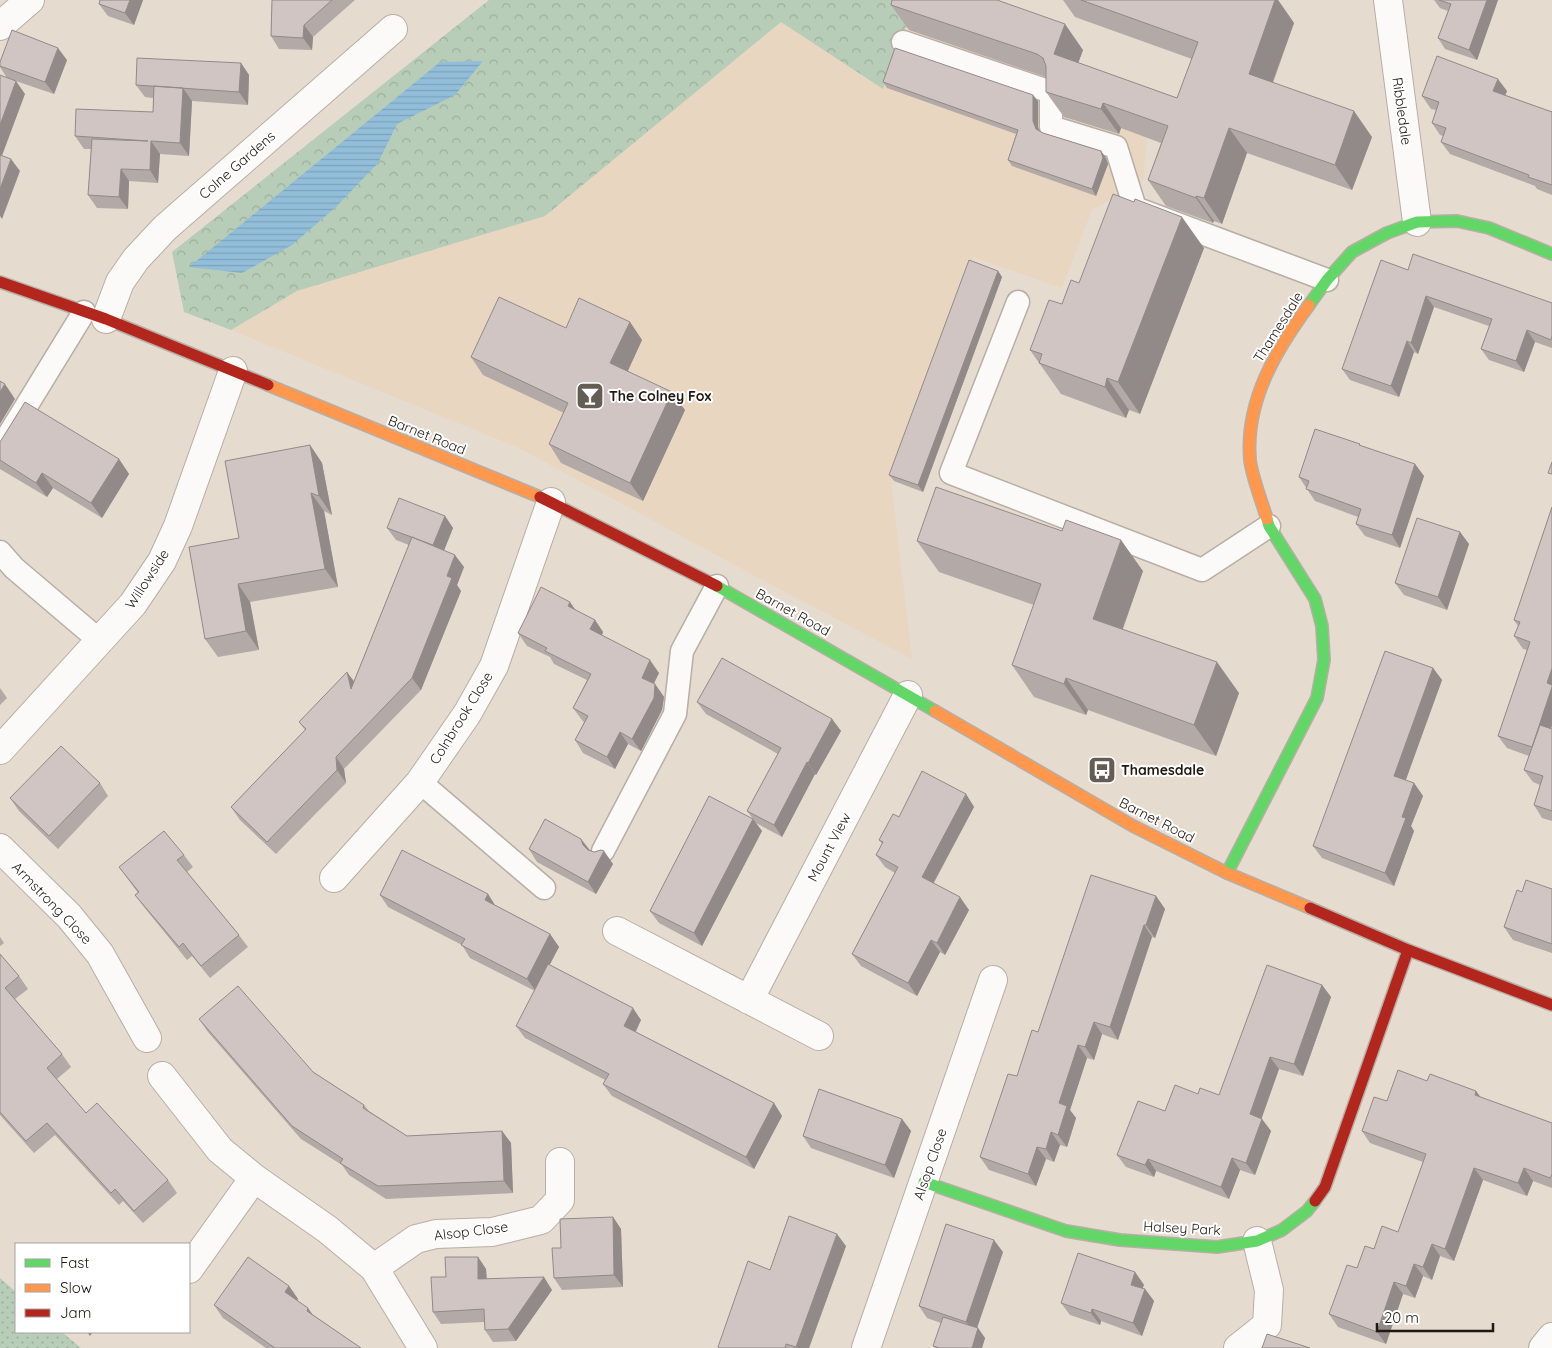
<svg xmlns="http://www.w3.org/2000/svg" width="1552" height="1348" viewBox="0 0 1552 1348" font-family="Quicksand,sans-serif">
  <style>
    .built { fill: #e8d6c1 }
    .grass { fill: url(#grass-dots) }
    .forest { fill: url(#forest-crowns) }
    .water { fill: url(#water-rules) }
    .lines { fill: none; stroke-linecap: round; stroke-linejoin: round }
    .lane-casing { stroke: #b7aea5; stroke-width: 25 }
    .street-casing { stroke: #b7aea5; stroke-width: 30 }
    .fast-casing { stroke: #b7aea5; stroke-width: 14 }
    .slow-casing { stroke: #b7aea5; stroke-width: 14 }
    .jam-casing { stroke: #b7aea5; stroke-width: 14 }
    .lane { stroke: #fbfaf8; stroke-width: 22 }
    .street { stroke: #fbfaf8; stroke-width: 28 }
    .fast { stroke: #63d668; stroke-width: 11 }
    .slow { stroke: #ff974d; stroke-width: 11 }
    .jam { stroke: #b3261e; stroke-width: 11 }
    .wall { fill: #b3a9a7 }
    .shaded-wall { fill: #928a88 }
    .building { fill: #d0c5c2; stroke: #928a88 }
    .labels { text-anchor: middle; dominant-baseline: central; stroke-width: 4; stroke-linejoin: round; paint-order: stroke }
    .street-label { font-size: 14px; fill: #1f1911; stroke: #fff }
    .poi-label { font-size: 14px; font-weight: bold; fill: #1f1911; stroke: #fff; text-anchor: start }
  </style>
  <defs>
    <pattern id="grass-dots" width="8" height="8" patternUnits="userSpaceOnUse" patternTransform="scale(1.25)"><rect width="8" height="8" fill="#b7cdb8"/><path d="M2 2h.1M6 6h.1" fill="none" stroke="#9daf9d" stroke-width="1.8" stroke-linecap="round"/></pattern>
    <pattern id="forest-crowns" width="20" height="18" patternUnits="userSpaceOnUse" patternTransform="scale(1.25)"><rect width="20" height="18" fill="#b7cdb8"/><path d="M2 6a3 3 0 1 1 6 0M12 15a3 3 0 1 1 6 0" fill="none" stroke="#9daf9d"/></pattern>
    <pattern id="water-rules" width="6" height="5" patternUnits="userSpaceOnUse" patternTransform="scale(1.25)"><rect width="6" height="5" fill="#92beda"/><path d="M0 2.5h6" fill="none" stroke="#7da3ba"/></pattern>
  </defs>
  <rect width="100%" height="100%" fill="#e6dbcf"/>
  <path class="built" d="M916,0L1072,79L1157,110L1147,138L1143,181L1092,210L1062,288L973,257L890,470L912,659L757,577L519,448L231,330L297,291L545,216L781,22L883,89Z"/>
  <path class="grass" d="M0,1278L16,1292V1332H62L81,1348H0Z"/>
  <path class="forest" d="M489,0H916L883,89L781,22L545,216L297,291L231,330L184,312L172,252Z"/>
  <path class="water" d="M483,61L455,95L397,124L378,163L336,207L292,245L242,273L189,267L440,62Z"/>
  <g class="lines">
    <defs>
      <path id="lane" d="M903,42L1051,92V127L1116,147L1135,208L1327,280
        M1018,302L951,473L1202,570L1269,526
        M0,449L84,312
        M0,552L14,568L100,641
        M420,782L544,888
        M603,851L675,714L682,651L717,586"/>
      <path id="street" d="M1388,0L1417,222
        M0,26L30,0
        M106,319L120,282L136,259L165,228L393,29
        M0,750L133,604L162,561L178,526L233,371
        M0,848L69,916L100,954L147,1038
        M334,878L420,782L467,714L494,666L551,502
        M617,931L819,1036
        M749,1000L908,695
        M162,1076L220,1150L254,1178L327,1229L374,1268L423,1348
        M374,1268L416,1239L436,1234L492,1232L541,1220L560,1200V1162
        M189,1269L254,1178
        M866,1348L993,980
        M1238,1348L1267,1325L1269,1290L1257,1241
        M1543,1348L1552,1337"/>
      <path id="fast" d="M1309,305L1327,280L1352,252L1387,233L1417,222L1457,221L1489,228L1552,254
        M717,586L935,711
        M1227,873L1317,698L1324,660L1322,626L1315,599L1269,526L1267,519
        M924,1182L1066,1231L1120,1240L1217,1247L1257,1241L1282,1230L1307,1211L1315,1201"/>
      <path id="slow" d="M268,385L540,497
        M1267,519C1262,502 1252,477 1250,460C1245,401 1276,350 1309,305
        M935,711L1133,826L1227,873L1310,908"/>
      <path id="jam" d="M0,282L106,319L268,385
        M540,497L717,586
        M1310,908L1408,950L1552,1005
        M1315,1201L1325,1187L1408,950"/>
    </defs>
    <use href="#lane" class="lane-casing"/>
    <use href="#street" class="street-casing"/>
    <use href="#fast" class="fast-casing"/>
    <use href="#slow" class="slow-casing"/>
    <use href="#jam" class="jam-casing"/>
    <use href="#lane" class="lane"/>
    <use href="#street" class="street"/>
    <use href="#fast" class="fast"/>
    <use href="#slow" class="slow"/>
    <use href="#jam" class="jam"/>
  </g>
  <path class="wall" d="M143,0L134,25L108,16L99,4Z
    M272,0H355L313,37L312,50L279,49L271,36Z
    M1063,0H1278L1294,23L1273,83L1372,137L1352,190L1247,153L1222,224L1214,221L1213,223L1166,206L1148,180L1161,143L1121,128L1119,134L1064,117L1046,92V77L909,30L891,5L1083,50L1078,63L1177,98L1192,59L1075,17Z
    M1434,0H1498L1477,60L1445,49L1438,38L1448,11L1440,8Z
    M67,60L54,94L7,78L0,67V62Z
    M241,63L249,75L248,105L192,101L189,156L160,154L158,183L129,181L128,209L97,208L88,195L91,149H84L75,136L153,112V98L145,97L136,85Z
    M883,82L1038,101V127L1039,131L1043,133L1101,151L1106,158L1108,164L1096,196L1012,166L1008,160L1016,134L887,88Z
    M1507,91L1505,95L1552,112V111V195L1537,189L1535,186L1450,154L1441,142L1443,136L1440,135L1432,123L1436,110L1431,109L1422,96Z
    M1204,248L1140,414L1129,410L1126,418L1061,394L1030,350L1062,304L1079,283Z
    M1408,270L1552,303V348L1535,342L1524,372L1489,360L1481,349L1489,326L1434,307L1418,354L1414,352L1399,397L1350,380L1342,369Z
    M998,271L1002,277L923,492L894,481L889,475Z
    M630,322L642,340L628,371L685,410L643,501L561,463L549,444L564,413L483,375L471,357L566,328Z
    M0,442L119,459L129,474L102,518L53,488L47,497L0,469Z
    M310,445L322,463L332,515L324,511L338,587L250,602L259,650L218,657L205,639L239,538Z
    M1361,446L1415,464L1424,476L1400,548L1365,536L1356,524L1358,517L1315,501L1299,477Z
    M1552,507L1551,729H1552V821L1542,818L1534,805L1540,785L1533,782L1524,770L1529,756L1507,748L1498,736L1527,650L1523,649L1514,636L1518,626L1514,620Z
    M445,516L453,528L444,550L464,567L457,585L461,591L421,690L344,769L346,783L276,854L240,820L231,807L305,730L299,722L354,681L409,545L396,540L387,528Z
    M1460,532L1469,544L1447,610L1404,595L1395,583Z
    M917,541L1143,571L1123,629L1239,693L1216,756L1088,710L1086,715L1034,697L1012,665L1034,605L939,572Z
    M575,610L595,620L603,632L602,635L659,673L654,684H655L664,697L662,710L641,751L628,744L615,769L583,753L575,740L584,722L582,720L573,708L587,680L554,664L550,657L527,646L518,633Z
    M1433,668L1442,680L1405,780L1414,783L1423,796L1411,826L1414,831L1394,886L1322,858L1313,846Z
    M0,688L7,698L0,705Z
    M697,702L832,719L841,731L816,775L815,774L782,837L756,823L762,831L702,946L659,923L650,911L753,819L747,811L778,754L706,714Z
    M100,783L108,796L58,849L19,811L10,798Z
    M966,794L974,807L934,883L969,910L945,955L940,952L917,996L861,966L852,954L895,873L885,867L876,855L882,844L879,840L899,817Z
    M581,839L590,850L613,864L596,894L537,862L529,849Z
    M184,855L193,867L187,872L239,935L248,947L210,978L192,956L187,960L144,907L135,895L138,893L119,867Z
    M1552,889V953L1513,940L1504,927L1522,892Z
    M488,894L495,905L550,934L559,947L549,965L641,1020L636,1032L774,1103L782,1116L754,1169L612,1096L603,1084L605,1080L525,1038L516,1026L535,991L470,958L462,945L388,907L380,895Z
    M1156,896L1165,909L1155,938L1152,937L1118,1040L1102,1034L1094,1060L1087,1058L1070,1110L1076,1118L1067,1147L1060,1145L1054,1162L1046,1159L1036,1186L989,1170L980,1157L1038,1032Z
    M0,937L4,943L0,946Z
    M0,954L19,976L28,989L15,999L62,1054L71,1067L57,1079L86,1113L168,1180L177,1193L143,1223L123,1201L119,1205L55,1135L34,1153L0,1115Z
    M1322,985L1331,997L1303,1076L1279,1069L1261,1118L1271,1131L1255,1175L1240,1170L1229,1199L1156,1171L1154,1177L1126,1167L1117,1155L1165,1111L1198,1094L1219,1095Z
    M199,1019L313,1072L364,1105L369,1111L407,1136L502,1131L511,1143L513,1193L386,1199L349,1175L342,1165L301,1139L208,1032Z
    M1427,1081L1476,1091L1480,1097L1552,1123V1188L1533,1181L1527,1196L1483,1180L1454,1261L1440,1256L1432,1280L1423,1276L1415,1298L1403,1294L1386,1344L1338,1327L1329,1314L1357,1268L1374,1249L1398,1232L1423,1162L1370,1143L1362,1131L1387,1101Z
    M902,1119L911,1131L894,1178L811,1148L803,1136Z
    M613,1217L621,1229L623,1287L562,1290L554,1278L561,1248Z
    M846,1246L809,1348H718V1347L770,1270Z
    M1003,1252L977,1327L985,1338L982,1348H935L933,1346L941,1323L927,1318L919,1306Z
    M478,1257L486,1269L487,1279L552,1290L516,1341L493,1342L485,1330L484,1322L441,1324L433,1312L446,1277Z
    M1135,1272L1144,1285L1142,1288L1145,1289L1154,1301L1142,1336L1101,1321L1100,1325L1070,1315L1061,1303Z
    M289,1286L298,1299L297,1300L313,1315L361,1348H266L223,1318L214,1305Z"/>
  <path class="shaded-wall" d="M130,0H143L134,25L125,13Z
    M1275,0H1278L1294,23L1266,100L1249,74Z
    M1487,0H1498L1477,60L1469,50Z
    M1065,24L1083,50L1072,80L1054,54Z
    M304,25L313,37L312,50L303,38Z
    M58,48L67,60L54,94L45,82Z
    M241,63L249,75L248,105L239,92Z
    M1498,79L1507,91L1502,103L1493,91Z
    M16,81L25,94L0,161V125Z
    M183,88L192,101L189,156L180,143Z
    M1033,95L1038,101V127L1041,135L1036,129L1033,121Z
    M1103,103L1121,128L1119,134L1101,109Z
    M1354,111L1372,137L1352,190L1335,165Z
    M1229,128L1247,153L1222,224L1204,198Z
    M151,141L160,154L158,183L150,170Z
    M1101,151L1106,158L1108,164L1096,196L1092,189Z
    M11,159L20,171L2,219L0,216V189Z
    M121,169L129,181L128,209L119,197Z
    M1196,196L1214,221L1213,223L1196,198Z
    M1182,217L1204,248L1140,414L1118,382Z
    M998,271L1002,277L923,492L918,485Z
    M1426,296L1434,307L1418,354L1411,343Z
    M630,322L642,340L623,381L610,363Z
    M1527,330L1535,342L1524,372L1516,361Z
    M1407,341L1414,352L1399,397L1391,386Z
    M1107,378L1129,410L1126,418L1105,387Z
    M5,384L15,399L0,424V392Z
    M672,392L685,410L643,501L630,483Z
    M310,445L322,463L332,515L319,496Z
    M119,459L129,474L102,518L91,503Z
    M1415,464L1424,476L1400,548L1392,535Z
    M42,473L53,488L47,497L36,483Z
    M311,493L324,511L338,587L325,569Z
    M445,516L453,528L441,558L433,545Z
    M1460,532L1469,544L1447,610L1438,597Z
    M1121,540L1143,571L1115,650L1093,619Z
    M455,555L464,567L457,585L461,591L421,690L412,678L447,576Z
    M238,584L250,602L259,650L246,631Z
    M570,602L579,615L568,606Z
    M595,620L603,632L599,642L590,629Z
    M650,660L659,673L650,690L642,678Z
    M1217,662L1239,693L1216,756L1194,725Z
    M1433,668L1442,680L1403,788L1394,776Z
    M1552,668V726L1541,760L1532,747L1547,683Z
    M347,672L356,684L351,689Z
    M1066,678L1088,710L1086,715L1064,684Z
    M655,684L664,697L662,710L641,751L632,739Z
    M832,719L841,731L816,775L808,763Z
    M620,732L628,744L615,769L607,757Z
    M336,757L344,769L346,783L337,770Z
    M807,762L815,774L782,837L774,825Z
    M1414,783L1423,796L1411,826L1414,831L1394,886L1385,873L1402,817Z
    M966,794L974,807L930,889L922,877Z
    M753,819L762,831L702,946L694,933Z
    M581,839L590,851L592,858L583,845Z
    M604,851L613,864L596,894L588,882Z
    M488,894L496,907L485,900Z
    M1156,896L1165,909L1155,938L1146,925Z
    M960,897L969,910L945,955L937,943Z
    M1144,925L1152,937L1118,1040L1110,1027Z
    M550,934L559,947L536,991L527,979Z
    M931,940L940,952L917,996L908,983Z
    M1322,985L1331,997L1303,1076L1294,1064Z
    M633,1008L641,1020L632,1038L624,1026Z
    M1094,1022L1102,1034L1094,1060L1085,1047Z
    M1078,1045L1087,1058L1070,1110L1076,1118L1067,1147L1058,1135L1059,1103Z
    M1270,1057L1279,1069L1259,1126L1250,1114Z
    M1476,1091L1485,1103L1475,1095Z
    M774,1103L782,1116L754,1169L746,1157Z
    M902,1119L911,1131L894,1178L885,1165Z
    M1262,1119L1271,1131L1255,1175L1246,1163Z
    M502,1131L511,1143L513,1193L504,1181Z
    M1051,1132L1060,1145L1054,1162L1046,1149Z
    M1037,1147L1046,1159L1036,1186L1028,1174Z
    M1232,1158L1240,1170L1229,1199L1221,1187Z
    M1148,1159L1156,1171L1154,1177L1145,1165Z
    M1474,1168L1483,1180L1454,1261L1445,1249Z
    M1524,1168L1533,1181L1527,1196L1518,1183Z
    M613,1217L621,1229L623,1287L614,1275Z
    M837,1234L846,1246L809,1348H796V1347Z
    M994,1240L1003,1252L975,1334L966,1322Z
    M1432,1244L1440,1256L1432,1280L1423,1267Z
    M478,1257L486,1269L487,1291L478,1279Z
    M1414,1264L1423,1276L1415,1298L1406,1286Z
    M1135,1272L1144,1285L1139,1297L1131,1285Z
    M544,1277L552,1290L516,1341L508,1329Z
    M1394,1282L1403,1294L1386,1344L1377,1332Z
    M289,1286L298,1299L294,1305L285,1292Z
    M1145,1289L1154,1301L1142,1336L1133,1323Z
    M308,1308L317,1321L307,1311Z
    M1092,1309L1101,1321L1100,1325L1091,1313Z
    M978,1328L985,1338L982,1348H972Z
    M87,1332H93L90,1336Z"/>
  <path class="building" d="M100,0H130L125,13L99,4Z
    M272,0H332L304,25L303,38L271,36Z
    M892,0H997L1065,24L1054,54L1177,98L1198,42L1081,0H1275L1249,74L1354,111L1335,165L1229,128L1204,198L1196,196V198L1148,180L1168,126L1103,103L1101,109L1046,92V66L1043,58L1037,54L891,5Z
    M1439,0H1487L1469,50L1438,38L1451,4Z
    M12,30L58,48L45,82L0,66V62Z
    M895,48L1033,95V121L1036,129L1043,133L1101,151L1103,158L1092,189L1008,160L1018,130L883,82Z
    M1437,56L1498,79L1493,91L1552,112V111V185L1528,177L1529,175L1441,142L1446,128L1432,123L1439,102L1422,96Z
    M137,58L241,63L239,92L136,85Z
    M0,75L16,81L0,125Z
    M154,86L183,88L180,143L151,141L150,170L121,169L119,197L88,195L92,139L148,141L75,136L76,109L153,112Z
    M0,155L11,159L0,189Z
    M1113,194L1134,202L1135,199L1182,217L1118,382L1107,378L1105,387L1039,363L1042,354L1030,350L1049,300L1062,304L1071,280L1079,283Z
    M1413,254L1552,303V336L1551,340L1527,330L1516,361L1481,349L1492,319L1426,296L1411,343L1407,341L1391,386L1342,369L1381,260L1408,270Z
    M969,260L998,271L918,485L889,475Z
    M499,297L566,328L579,298L630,322L610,363L672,392L630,483L549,444L568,403L471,357Z
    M0,381L5,384L0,392Z
    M25,402L119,459L91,503L42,473L36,483L0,460V442Z
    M1315,429L1360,444L1359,445L1415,464L1392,535L1356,524L1361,509L1306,489L1309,481L1299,477Z
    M310,445L319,496L311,493L325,569L238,584L246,631L205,639L189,547L239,538L225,461Z
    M1552,462V474L1548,473Z
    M936,487L1062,531L1066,520L1121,540L1093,619L1217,662L1194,725L1066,678L1064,684L1012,665L1041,584L917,541Z
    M399,498L445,516L433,545L387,528Z
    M1552,507V668L1547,683L1552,685V687L1532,747L1498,736L1530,642L1514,636L1520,622L1514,620Z
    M1417,518L1460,532L1438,597L1395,583Z
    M412,537L455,555L447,576L452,578L412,678L336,757L337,770L267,842L231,807L306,729L299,722L347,672L351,689Z
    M541,587L570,602L568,606L595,620L590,629L650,660L642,678L655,684L654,698L632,739L620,732L607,757L575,740L588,716L573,708L591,674L545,651L547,648L518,633Z
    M1385,651L1433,668L1394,776L1414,783L1402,817L1406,818L1385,873L1313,846Z
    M722,658L832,719L808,763L807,762L774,825L747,811L781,748L697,702Z
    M1540,725L1552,729V811L1534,805L1543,776L1524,770Z
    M61,746L100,783L49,836L10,798Z
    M922,771L966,794L922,877L960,897L937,943L931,940L908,983L852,954L898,867L876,855L883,842L879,840L893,814L899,817Z
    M709,796L753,819L694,933L650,911Z
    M545,819L581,839L583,845L588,850L594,852L601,850L604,851L588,882L529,849Z
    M164,831L184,855L177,860L239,935L201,966L183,943L179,947L135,895L139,892L119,867Z
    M402,850L488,894L485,900L550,934L527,979L461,945L465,939L380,895Z
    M1091,875L1156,896L1146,925H1144L1110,1027L1094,1022L1085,1047L1078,1045L1059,1103L1067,1106L1058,1135L1051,1132L1046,1149L1037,1147L1028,1174L980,1157L1008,1074L1017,1076L1032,1030L1038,1032Z
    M1526,880L1552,889V944L1504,927L1517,890L1522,892Z
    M0,954L19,976L5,988L62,1054L47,1068L86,1113L97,1103L168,1180L134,1211L115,1189L111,1193L47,1123L26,1141L0,1112Z
    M548,964L633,1008L624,1026L774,1103L746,1157L603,1084L609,1074L516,1026Z
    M1267,965L1322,985L1294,1064L1270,1057L1250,1114L1262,1119L1246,1163L1232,1158L1221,1187L1148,1159L1145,1165L1117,1155L1138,1101L1165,1111L1175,1085L1198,1094L1200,1088L1219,1095Z
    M238,986L313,1072L364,1105L363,1108L407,1136L502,1131L504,1181L378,1186L340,1163L343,1159L292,1126L199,1019Z
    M1398,1070L1427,1081L1430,1074L1476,1091L1475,1095L1552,1123V1174L1550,1178L1524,1168L1518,1183L1474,1168L1445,1249L1432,1244L1423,1267L1414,1264L1406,1286L1394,1282L1377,1332L1329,1314L1347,1265L1357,1268L1365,1246L1374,1249L1382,1226L1398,1232L1426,1154L1362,1131L1374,1097L1387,1101Z
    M819,1089L902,1119L885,1165L803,1136Z
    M789,1216L837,1234L796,1347L786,1344L785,1348H720L718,1347L748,1261L770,1270Z
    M613,1217L614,1275L554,1278L552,1248H561L560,1219Z
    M946,1224L994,1240L966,1322L919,1306Z
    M1078,1253L1135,1272L1131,1285L1145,1289L1133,1323L1092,1309L1091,1313L1061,1303Z
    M248,1257L289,1286L285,1292L308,1308L307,1311L361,1348H275L214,1305Z
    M445,1257H478V1279L544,1277L508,1329L485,1330L484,1309L433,1312L431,1277H446Z
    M943,1317L978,1328L972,1348H940L933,1346Z
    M1267,1334L1310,1348H1262Z"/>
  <defs>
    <symbol id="bar-square" viewBox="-11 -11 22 22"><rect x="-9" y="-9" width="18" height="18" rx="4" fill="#655d54" stroke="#fff"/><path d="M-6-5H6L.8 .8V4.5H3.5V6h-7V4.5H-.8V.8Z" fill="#fff"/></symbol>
    <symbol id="bus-square" viewBox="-11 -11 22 22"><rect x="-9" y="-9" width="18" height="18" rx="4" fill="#655d54" stroke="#fff"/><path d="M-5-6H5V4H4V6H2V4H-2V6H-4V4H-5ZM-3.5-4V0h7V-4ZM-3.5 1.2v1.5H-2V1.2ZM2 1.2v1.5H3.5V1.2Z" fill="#fff"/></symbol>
  </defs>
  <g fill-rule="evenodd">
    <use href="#bar-square" x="574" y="380" width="32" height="32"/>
    <use href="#bus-square" x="1086" y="754" width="32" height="32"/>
  </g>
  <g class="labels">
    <g class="street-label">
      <text transform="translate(1402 111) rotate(82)">Ribbledale</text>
      <text transform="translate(237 165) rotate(-41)">Colne Gardens</text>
      <text transform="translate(1278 327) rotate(-58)">Thamesdale</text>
      <text transform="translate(427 435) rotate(22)">Barnet Road</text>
      <text transform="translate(147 579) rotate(-57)">Willowside</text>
      <text transform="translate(793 612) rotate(29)">Barnet Road</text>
      <text transform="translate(461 718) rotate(-58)">Colnbrook Close</text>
      <text transform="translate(1157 820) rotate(27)">Barnet Road</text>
      <text transform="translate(829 847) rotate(-62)">Mount View</text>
      <text transform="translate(52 903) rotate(46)">Armstrong Close</text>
      <text transform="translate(930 1164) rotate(-71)">Alsop Close</text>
      <text transform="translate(1182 1228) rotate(3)">Halsey Park</text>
      <text transform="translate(471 1231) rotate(-7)">Alsop Close</text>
    </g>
    <g class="poi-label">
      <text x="609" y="396">The Colney Fox</text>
      <text x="1121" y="770">Thamesdale</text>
    </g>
  </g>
  <rect x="15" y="1243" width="175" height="90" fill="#ffffff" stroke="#a5a3a0"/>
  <rect x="25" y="1259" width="25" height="8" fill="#63d668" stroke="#a5a3a0"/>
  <text x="60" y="1268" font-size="15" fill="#1f1911">Fast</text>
  <rect x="25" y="1284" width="25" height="8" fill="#ff974d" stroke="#a5a3a0"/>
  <text x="60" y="1293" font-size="15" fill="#1f1911">Slow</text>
  <rect x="25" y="1309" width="25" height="8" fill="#b3261e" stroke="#a5a3a0"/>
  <text x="60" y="1318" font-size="15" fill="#1f1911">Jam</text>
  <path d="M1377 1323v8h116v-8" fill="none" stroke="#1f1911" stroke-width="2.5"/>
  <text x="1384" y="1323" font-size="15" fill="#1f1911" stroke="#ffffff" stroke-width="4" paint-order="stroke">20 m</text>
</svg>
